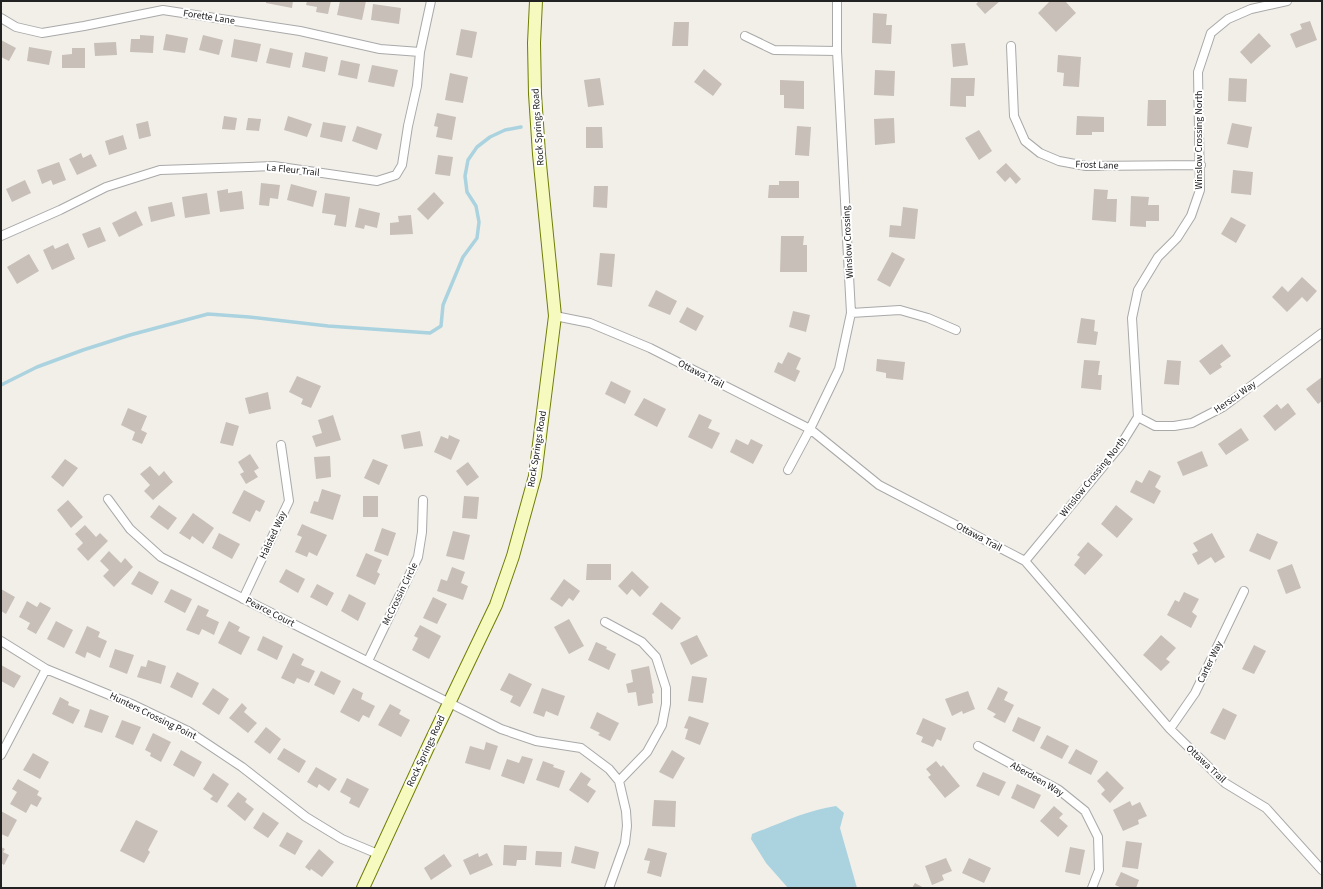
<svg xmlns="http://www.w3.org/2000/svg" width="1323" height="889" viewBox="0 0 1323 889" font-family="'Source Sans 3',sans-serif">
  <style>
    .water { fill: #aad3df }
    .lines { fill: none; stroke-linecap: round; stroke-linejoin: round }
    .stream { stroke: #aad3df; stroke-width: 3.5 }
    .building { fill: #c7bfb8 }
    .street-casing { stroke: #a9a9a9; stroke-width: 10 }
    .secondary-casing { stroke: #707d05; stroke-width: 14 }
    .street { stroke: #fff; stroke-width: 8 }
    .secondary { stroke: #f7fabf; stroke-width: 12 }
    .labels { text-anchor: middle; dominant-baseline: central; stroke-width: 4; stroke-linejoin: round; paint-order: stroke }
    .street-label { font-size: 10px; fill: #222; stroke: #fff }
  </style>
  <rect width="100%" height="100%" fill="#f2efe9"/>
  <path class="water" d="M836,806L844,813L840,828L857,888H788L766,863L751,839L752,834C779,824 807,810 836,806Z"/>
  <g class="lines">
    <path class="stream" d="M1,385L37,367L83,350L130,335L208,314L249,317L328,326L430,333L441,326L443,305L463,257L477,238L479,222L476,206L467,192L465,176L468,160L477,147L490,137L505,130L521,127"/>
  </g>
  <path class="building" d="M266,1H293L292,8L266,3Z
    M307,1H331L328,14L316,12L317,7L306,5Z
    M340,1H366L362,20L337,15Z
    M979,1H1000L985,14L976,4Z
    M1050,1H1065L1076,13L1056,32L1038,13Z
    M373,4L401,8L399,24L371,20Z
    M873,13L887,14L886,25H892L891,44L872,43Z
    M1310,21L1317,40L1296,48L1290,34L1302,29L1300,24Z
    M674,22H689L688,46H672Z
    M461,29L477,32L472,58L456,55Z
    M1259,33L1271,46L1251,64L1240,52Z
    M166,34L188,38L185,53L163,50Z
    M140,35L154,36L153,53L130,52L131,39H140Z
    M203,35L223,40L219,55L199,50Z
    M234,39L261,44L257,62L231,57Z
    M1,40L16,48L9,61L1,57Z
    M116,42L117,55L95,56L94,43Z
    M965,43L968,65L953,67L951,44Z
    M29,47L52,51L49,65L27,61Z
    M72,48H85V68H62V55L72,54Z
    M270,48L293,53L290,68L266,63Z
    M305,52L328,57L325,72L302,67Z
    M1058,55L1081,57L1079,87L1063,86L1064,73L1057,72Z
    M341,60L360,64L357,79L338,75Z
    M372,65L398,70L394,87L368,82Z
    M704,69L722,84L713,96L694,82Z
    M875,70L895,71L894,96L874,95Z
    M450,73L468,77L463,103L445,100Z
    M600,78L604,105L588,107L584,80Z
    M951,78H975L974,96H966V107L950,106Z
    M1229,78L1247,79L1246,102L1228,101Z
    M780,80L804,81V109L784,108V95H780Z
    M1148,100H1166V126H1147Z
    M437,113L456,117L452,140L436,137L438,127L434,126Z
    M224,116L237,118L235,130L222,129Z
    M288,116L312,124L307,137L284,130Z
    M1077,116L1104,117V132H1092V135H1076Z
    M248,118L261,119L259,131L246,130Z
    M894,118L895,143L875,145L874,119Z
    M148,121L151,136L139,139L136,124Z
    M323,122L346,126L342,142L320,137Z
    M1232,123L1252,127L1248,148L1227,144Z
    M357,126L382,134L377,150L352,141Z
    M797,126L811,127L809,156L795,155Z
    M586,127H602L603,148H586Z
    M979,130L992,151L979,160L965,138Z
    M123,135L127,149L109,155L105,141Z
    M81,153L83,158L91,154L97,166L77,175L69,159Z
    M438,155L453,157L450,176L435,174Z
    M59,162L66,180L53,185L51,180L42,184L37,170Z
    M1006,163L1021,179L1016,184L1010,177L1005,182L996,172Z
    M1233,170L1253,172L1251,195L1231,193Z
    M25,180L31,193L12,202L6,189Z
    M779,181H799V198H768L769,185H779Z
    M261,183L280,185L278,199L270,198L269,206L259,205Z
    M291,184L317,191L313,207L287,200Z
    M594,186H608L607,208L593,207Z
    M228,189V193L242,191L244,209L220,212L217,191Z
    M1094,189L1108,190L1107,199H1117L1116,222L1092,220Z
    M434,192L444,203L428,220L417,209Z
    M207,193L210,214L185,218L182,197Z
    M325,193L350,197L346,227L334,225L336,215L322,213Z
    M1131,196L1149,197L1148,205H1159V221H1146V227L1130,226Z
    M172,202L175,216L151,222L148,207Z
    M903,207L918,209L915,239L889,237L890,225L901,226Z
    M359,208L380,213L377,228L365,225L364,229L355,227Z
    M136,211L143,225L119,237L112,223Z
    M411,215L413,234L390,235V223L399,222L398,216Z
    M1231,217L1246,225L1236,243L1221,234Z
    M100,227L106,241L88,248L82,234Z
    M781,236H804L803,245H807V272H780Z
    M68,243L75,259L52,270L43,250L53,245L55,249Z
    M892,252L905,259L890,287L877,280Z
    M600,253L615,254L612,287L597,285Z
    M29,254L39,271L17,284L7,267Z
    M1302,277L1317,291L1307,302L1302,297L1287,312L1272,297L1282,286L1288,292Z
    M656,290L677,301L670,315L648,306Z
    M687,307L704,316L696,331L679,322Z
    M793,311L810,315L806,332L789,327Z
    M1081,318L1095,320L1094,331L1098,332L1096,345L1077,343Z
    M1222,344L1231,356L1220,364L1222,367L1210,375L1199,361Z
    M788,352L801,358L796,369L800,371L795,382L774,372L778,362L782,364Z
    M877,359L905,362L903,380L886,378V373L876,371Z
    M1084,360L1100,361L1098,375H1102L1101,390L1081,388Z
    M1167,360L1181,361L1179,385L1164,384Z
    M297,376L321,386L311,408L301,404L303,399L289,392Z
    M1322,377V401L1318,404L1306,389Z
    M611,381L631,391L625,404L605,394Z
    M268,392L271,409L249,414L245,398Z
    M644,398L666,409L657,427L634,415Z
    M1288,403L1296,414L1275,431L1263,416L1277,404L1281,409Z
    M128,408L147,416L141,430L147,433L142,444L132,440L135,432L121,425Z
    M699,414L712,420L708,428L720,433L712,449L688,437Z
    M333,415L341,440L316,447L312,436L322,433L318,420Z
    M226,422L239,426L233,446L220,443Z
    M1241,428L1249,440L1226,455L1218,444Z
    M420,431L423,446L404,449L401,435Z
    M449,435L460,440L451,460L434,452L441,436L448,439Z
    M736,439L748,445L751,439L763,445L753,464L730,452Z
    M1202,451L1208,466L1183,476L1177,462Z
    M250,454L259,468L254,471L258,477L246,484L240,474L244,472L238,462Z
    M330,456L331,477L316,479L314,457Z
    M65,459L78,468L63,487L51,477Z
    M373,459L388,465L379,485L364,478Z
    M468,462L479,477L467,486L456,471Z
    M150,466L159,476L164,471L173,482L153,500L144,491L150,485L140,474Z
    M1149,470L1161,476L1155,487L1161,491L1154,504L1130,492L1136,480L1142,483Z
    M322,489L341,495L333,520L310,513L314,501L318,502Z
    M244,490L265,501L260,512L256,510L250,522L232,513Z
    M363,496H378V517H363Z
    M464,496L479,497L477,519L462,518Z
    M68,500L83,517L71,528L57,510Z
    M159,505L177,518L168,530L150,517Z
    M1116,505L1133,519L1117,538L1101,524Z
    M193,513L214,528L203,544L192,536L190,540L179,533Z
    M302,524L327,535L317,556L309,552L307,557L295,552L302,537L297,535Z
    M85,525L96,537L100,533L108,541L88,561L77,549L83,543L75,534Z
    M382,528L396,533L388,556L374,551Z
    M453,531L470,535L464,560L446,556Z
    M219,533L240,544L232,559L212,548Z
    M1212,533L1225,557L1215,563L1211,557L1198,565L1192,554L1198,551L1193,543Z
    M1257,533L1278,542L1270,560L1249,551Z
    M1088,542L1103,555L1085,575L1074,565L1080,557L1077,555Z
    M109,551L121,563L125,558L133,567L114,587L103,576L109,570L100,561Z
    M366,553L382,560L377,572L380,574L375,585L356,576Z
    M587,564H611V580H586Z
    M1292,564L1301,588L1286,594L1277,570Z
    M452,567L465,572L461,583L468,586L463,600L437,591L441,579L447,581Z
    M286,569L305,579L298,593L279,582Z
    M139,571L159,582L152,595L131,584Z
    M632,571L649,587L640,597L632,589L627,595L618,586Z
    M564,579L580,591L573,601L569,598L562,607L550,599Z
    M317,584L334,593L327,606L310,597Z
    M1,589L15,597L6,614L1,611Z
    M171,589L192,599L185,613L164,602Z
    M1184,592L1199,599L1192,612L1197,616L1191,628L1167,615L1175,600L1179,602Z
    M349,594L366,603L358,621L341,611Z
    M433,597L447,604L437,624L423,618Z
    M27,601L37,607L40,602L51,608L36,634L27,629L30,623L19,617Z
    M661,602L681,618L672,630L652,614Z
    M198,605L209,610L206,616L219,622L214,635L202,629L199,635L186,630Z
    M569,619L584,646L569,654L554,627Z
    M56,621L73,630L64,648L47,639Z
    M229,621L240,627L238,631L250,637L241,655L218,643Z
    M420,625L441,636L429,659L412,650L418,638L414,636Z
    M87,626L100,632L98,637L107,641L100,658L87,652L85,658L75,653Z
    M697,635L708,656L691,665L680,643Z
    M1161,635L1176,648L1166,659L1170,662L1161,671L1143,655Z
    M263,636L283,646L277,660L257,650Z
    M596,642L607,647L606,649L616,654L609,670L588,660Z
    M1254,645L1266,651L1254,674L1242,669Z
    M115,649L134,655L127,674L109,667Z
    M293,653L304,659L301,665L315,671L309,683L297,678L294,684L281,678Z
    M148,660L166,666L161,684L137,677L141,666L146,667Z
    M1,665L21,676L14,688L1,681Z
    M649,666L654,693L652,694L653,703L638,706L636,692L628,693L626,684L633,682L631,670Z
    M321,671L341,681L334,695L314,685Z
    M177,672L199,683L192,698L170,687Z
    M509,673L532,684L520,707L510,702L513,696L500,690Z
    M692,676L707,678L703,703L688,701Z
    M998,687L1008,692L1004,700L1014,705L1005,723L993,717L996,714L987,709Z
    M213,688L229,699L219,715L202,704Z
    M353,688L363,693L361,699L375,706L369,718L363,715L359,722L340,712Z
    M542,688L565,696L558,716L546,711L544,717L533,713Z
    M968,691L975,709L963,714L962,711L952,716L945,699Z
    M60,697L69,702L68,705L80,710L73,724L52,714Z
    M242,703L247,708L244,712L257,723L248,733L229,718Z
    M390,704L401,710L399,714L410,720L401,737L378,725Z
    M1223,708L1237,715L1225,740L1210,733Z
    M90,709L109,716L102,733L84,727Z
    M597,712L619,723L610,741L598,735L600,733L590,728Z
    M689,716L709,723L700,745L685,739L688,729L684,728Z
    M1018,717L1041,727L1034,742L1012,731Z
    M923,718L946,728L941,741L937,739L933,747L921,742L923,737L916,734Z
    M122,720L141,727L133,745L115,737Z
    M266,727L281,739L270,754L254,742Z
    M153,733L171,742L161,762L150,756L151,753L145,750Z
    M1047,735L1069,746L1062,759L1040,748Z
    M486,742L498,746L490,770L465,763L470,746L484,750Z
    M284,748L306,761L299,773L277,759Z
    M1076,749L1098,761L1091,775L1068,763Z
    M181,750L202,762L194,777L173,765Z
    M672,750L685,758L673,779L659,772Z
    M33,753L49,762L40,779L23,770Z
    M522,756L533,759L524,784L501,776L507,759L519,763Z
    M543,761L554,765L553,767L565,771L559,788L536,780Z
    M936,761L941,767L943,765L960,786L945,798L928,777L931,775L926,769Z
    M316,767L337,779L329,791L319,784L317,788L307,782Z
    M1107,771L1124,788L1110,803L1101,794L1105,790L1097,781Z
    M581,772L591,779L587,785L596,791L588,803L569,790Z
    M983,772L1006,782L999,796L976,786Z
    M213,773L229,784L217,803L210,799L213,796L203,789Z
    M347,778L369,789L359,808L349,803L351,798L340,792Z
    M18,779L39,791L37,795L42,798L37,807L31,804L26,813L10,804L17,792L12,789Z
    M1017,784L1041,795L1034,809L1011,798Z
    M238,792L247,799L245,802L254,809L245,821L227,806Z
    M654,800L676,801L675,827L652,826Z
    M1130,801L1132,806L1140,802L1147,816L1138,820L1139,824L1123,831L1113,810Z
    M1054,806L1063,814L1059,818L1068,826L1058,837L1040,821Z
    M1,811L17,820L8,837L1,834Z
    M263,812L279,823L268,838L253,828Z
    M136,820L158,831L148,850L150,852L144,863L120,851Z
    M287,832L303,841L295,855L279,846Z
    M1126,841L1142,843L1138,869L1122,867Z
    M504,845L527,846L526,860H517L516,866L503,865Z
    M575,846L599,852L595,869L571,863Z
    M1,847L5,849L3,852L9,855L4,865L1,863Z
    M1070,847L1085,850L1080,875L1065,872Z
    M648,848L667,853L661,877L647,873L650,861L644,860Z
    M319,849L334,862L322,877L311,869L310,871L305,867Z
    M536,851L562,852L561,867L535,865Z
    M478,853L479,857L487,853L493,865L470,875L463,860Z
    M444,854L452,866L431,880L424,868Z
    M946,858L952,871L942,875L944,880L932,885L925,866Z
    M969,858L991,868L984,883L962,873Z
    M1121,872L1139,880L1136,888H1122L1115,885Z
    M915,883L924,888H912Z"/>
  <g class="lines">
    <defs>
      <path id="street" d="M1,18L16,27L42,33L84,26L163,10L300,31L380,49L420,52
        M745,36L774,50L837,51
        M1011,46L1014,116L1025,141L1040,153L1059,161L1086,166L1201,165
        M1,236L60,210L106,187L160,170L274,166L377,181L396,175L402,165L408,126L417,86L420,52L431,1
        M851,313L900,310L928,318L956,330
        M555,316L590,323L650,348L810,429L879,485L1025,561L1170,729L1225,783L1266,808L1322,870
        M1138,417L1155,426H1174L1192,423L1223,407L1322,333
        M788,470L810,429L839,369L851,313L837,51V1
        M108,499L130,529L161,557L501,729L536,741L581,748L609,769L619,781L626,811L627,826L625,843L609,888
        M1025,561L1120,446L1138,417L1132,318L1138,290L1158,257L1177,238L1191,216L1200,190L1198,72L1211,33L1228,19L1251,9L1287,1
        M243,599L289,501L281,445
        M605,622L642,642L656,657L666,688V704L662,725L647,752L619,781
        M1,641L46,669L134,705L188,731L242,767L306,817L342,839L378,854
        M368,661L418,557L422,532L423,500
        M1170,729L1195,693L1244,591
        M978,746L1059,790L1085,811L1098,837L1099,870L1092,888
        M1,755L46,669"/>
      <path id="secondary" d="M363,888L429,745L496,605L513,556L535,476L555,316L539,154L535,94L534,43L536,1"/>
    </defs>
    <use href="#street" class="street-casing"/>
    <use href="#secondary" class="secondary-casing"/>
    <use href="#street" class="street"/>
    <use href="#secondary" class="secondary"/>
  </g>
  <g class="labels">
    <g class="street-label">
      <text transform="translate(209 17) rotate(9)">Forette Lane</text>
      <text transform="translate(538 127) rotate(-94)">Rock Springs Road</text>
      <text transform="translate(1199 140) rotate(-90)">Winslow Crossing North</text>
      <text transform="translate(1097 165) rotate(2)">Frost Lane</text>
      <text transform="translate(293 170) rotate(6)">La Fleur Trail</text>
      <text transform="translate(848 242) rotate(-93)">Winslow Crossing</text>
      <text transform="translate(701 374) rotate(27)">Ottawa Trail</text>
      <text transform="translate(1235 397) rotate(-35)">Herscu Way</text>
      <text transform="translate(537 449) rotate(-81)">Rock Springs Road</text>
      <text transform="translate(1093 477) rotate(-51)">Winslow Crossing North</text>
      <text transform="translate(273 535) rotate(-65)">Halsted Way</text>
      <text transform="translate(979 537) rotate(28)">Ottawa Trail</text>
      <text transform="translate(400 594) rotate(-64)">McCrossin Circle</text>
      <text transform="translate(270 612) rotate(27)">Pearce Court</text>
      <text transform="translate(1210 662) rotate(-64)">Carter Way</text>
      <text transform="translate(153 716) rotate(26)">Hunters Crossing Point</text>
      <text transform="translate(426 751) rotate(-65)">Rock Springs Road</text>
      <text transform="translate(1206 764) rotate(43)">Ottawa Trail</text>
      <text transform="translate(1037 779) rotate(30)">Aberdeen Way</text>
    </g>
  </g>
  <rect width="1323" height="889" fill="none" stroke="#222222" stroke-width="4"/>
</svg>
